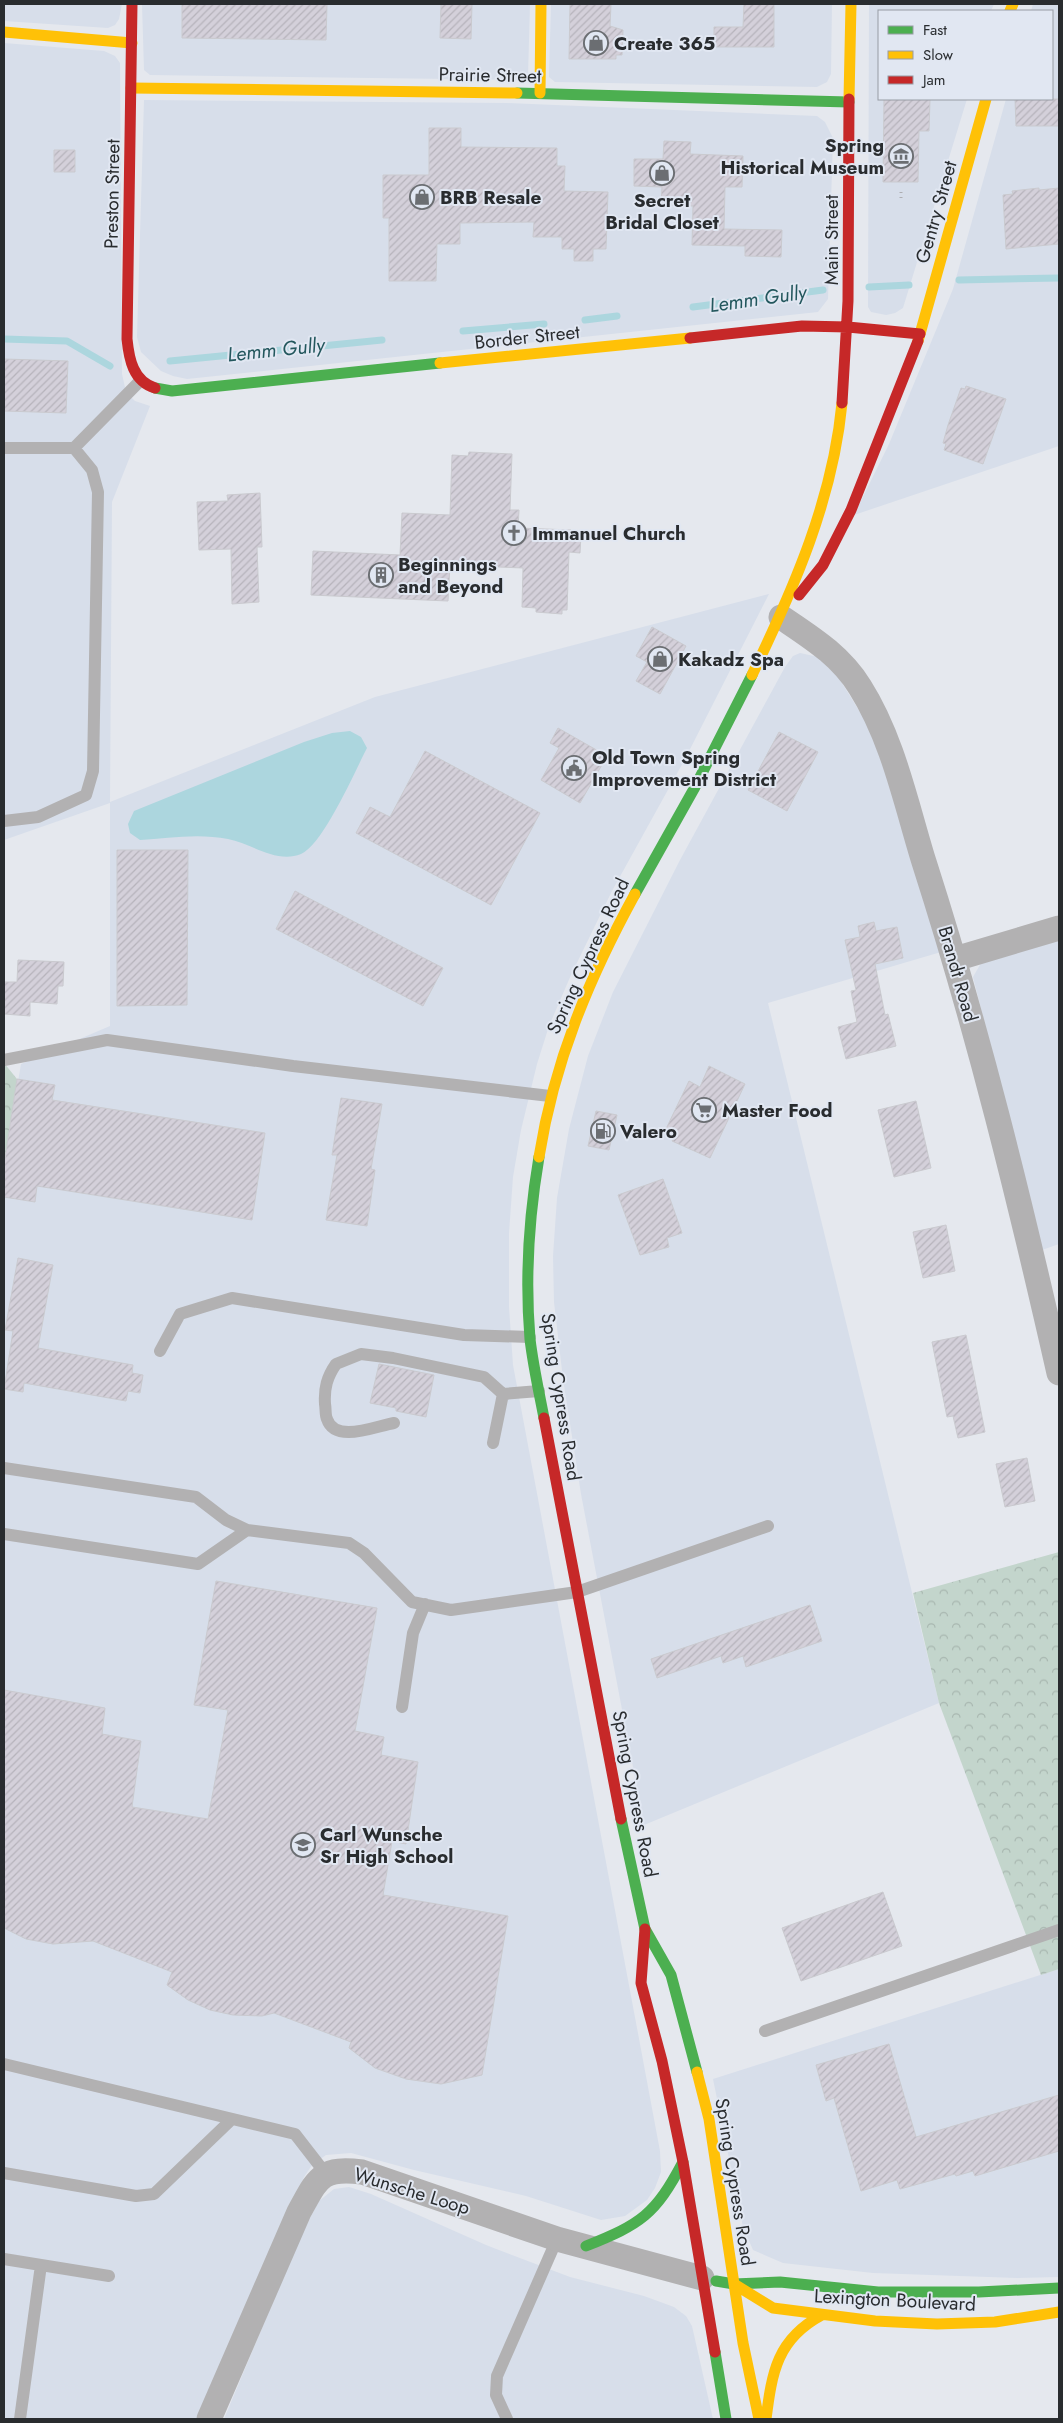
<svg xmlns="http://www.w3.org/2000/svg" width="1063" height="2423" viewBox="0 0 1063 2423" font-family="Jost,sans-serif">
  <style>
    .built { fill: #d7deea }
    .forest { fill: url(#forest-crowns) }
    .water { fill: #acd6de }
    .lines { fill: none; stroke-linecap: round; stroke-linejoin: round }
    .stream { stroke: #acd6de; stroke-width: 7 }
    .building { fill: url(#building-hatch); stroke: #cacacf }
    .path { stroke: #aeaeb2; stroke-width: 3; stroke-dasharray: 1 4; stroke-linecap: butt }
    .lane { stroke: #b2b1b2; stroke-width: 12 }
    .street { stroke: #b2b1b2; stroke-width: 25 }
    .fast { stroke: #4caf50; stroke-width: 11 }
    .slow { stroke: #ffc107; stroke-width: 11 }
    .jam { stroke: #c62828; stroke-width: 11 }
    .labels { text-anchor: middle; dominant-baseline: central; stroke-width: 4; stroke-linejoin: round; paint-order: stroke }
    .poi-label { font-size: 19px; font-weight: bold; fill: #292c2f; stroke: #e1e7f2; text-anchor: start }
    .street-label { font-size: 19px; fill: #292c2f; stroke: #e1e7f2 }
    .water-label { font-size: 20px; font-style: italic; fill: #23575d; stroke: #e1e7f2 }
  </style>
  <defs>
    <pattern id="forest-crowns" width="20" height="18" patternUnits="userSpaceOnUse" patternTransform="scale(1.25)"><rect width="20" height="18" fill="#c3d5cc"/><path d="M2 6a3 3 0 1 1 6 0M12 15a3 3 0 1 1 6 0" fill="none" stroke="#a8b7b0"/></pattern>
    <pattern id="building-hatch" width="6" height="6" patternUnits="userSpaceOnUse" patternTransform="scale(1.25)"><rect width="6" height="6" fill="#d4d0da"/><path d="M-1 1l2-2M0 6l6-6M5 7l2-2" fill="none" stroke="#b6b3bb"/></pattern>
  </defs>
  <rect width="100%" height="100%" fill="#e5e8ee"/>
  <path class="built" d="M4,4H122L119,19L115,25L108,28L4,21Z
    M142,4H530L528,76L526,80L150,75L144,70Z
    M551,4H832L831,74L827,82L817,87L555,82L549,77Z
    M869,4H994L991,11H879V99H967L903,308L895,313L886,315L871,312L868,307Z
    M1033,4H1059V446L854,515L889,444L953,289L1006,99H1052V11H1031Z
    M4,43L104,51L115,56L120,63L122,374L126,392L135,401L150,406L112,502L110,802L375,697L769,594L685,759L612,891L571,975L549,1026L537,1064L521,1130L513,1177L509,1233V1307L513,1365L660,2151L661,2172L655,2188L647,2200L625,2216L601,2220L526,2196L414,2170L351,2153L326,2155L312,2165L304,2177L199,2419H4V1165L21,1064L110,1026V803L4,840Z
    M144,100L507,103L817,116L825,122L833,138L828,299L818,312L187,379L173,376L161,371L141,352L137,337Z
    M800,653L818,657L839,678L866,722L880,756L941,952L768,1003L939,1703L644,1825L581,1494L563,1379L554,1302L553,1256L557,1198L569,1129L588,1056L613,992L680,860L785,667L793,656Z
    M1059,940V1244L1042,1250L973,977L981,963Z
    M1059,1969V2277L1017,2278L873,2273L783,2263L753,2250L743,2227L713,2079Z
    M349,2187L371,2194L486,2245L570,2277L644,2296L674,2307L686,2316L692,2326L713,2419H224L299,2239L319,2201L334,2189Z"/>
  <path class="forest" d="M4,1063L17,1079L4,1165Z
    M1059,1552V1969L1041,1975L939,1703L913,1593Z"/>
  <path class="water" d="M350,731L361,737L367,748C355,771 323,845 301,854C276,864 251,843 228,839C199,833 168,838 140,840L130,833L128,824L134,811L304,742L332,733Z"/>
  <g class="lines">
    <path class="stream" d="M959,280L1059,278
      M869,287L909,285
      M693,307L823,290
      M585,320L617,316
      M463,331L544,324
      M4,339L67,341L110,366
      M170,361L382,340"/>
  </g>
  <path class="building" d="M182,4H327L326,40L182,38Z
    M441,4H472L471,39L440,38Z
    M570,4H611L610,26L623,30L622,55H616V59H569Z
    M744,4H774V47H714V27H743Z
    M884,99H930L929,131H919L918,182H883Z
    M1015,99H1059V126H1016Z
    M429,128H461V147L557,148V166H565L564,191L608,192L606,249H593V261H574V249H562V237H533L534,222L460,223V244H437L436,281H389V218H383V175H429Z
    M664,141L691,142L690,154L743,156L742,187H725L724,229L782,230L781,257L745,256V246L692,245L693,206L661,205L662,187L634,186V159H663Z
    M54,150H75V172H54Z
    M1039,188V190L1059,188V244L1006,249L1003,195L1013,194L1012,191Z
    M4,359L68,361L66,413L4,411Z
    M966,386L1006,399L983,464L944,450L946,444L943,443L948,425L961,388L965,389Z
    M469,452L512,454L510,510H519L518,528L571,530L570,535H581L580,553L569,552L567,610H562V614L536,612V608L522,607L523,568L450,565L448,601L311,595L313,551L400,555L402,513L450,515L452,455L468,456Z
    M260,493L262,547H257L259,602L232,604L231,549L199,550L197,502L228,501L227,495Z
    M652,627L686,646L660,694L636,681L647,662L636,656Z
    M558,728L607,756L580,803L541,780L559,748L550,743Z
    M779,732L818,752L787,811L748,790Z
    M425,751L540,813L491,905L356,833L370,807L390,817Z
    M117,850H188L187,1005L117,1006Z
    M295,891L443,968L423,1006L276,929Z
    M874,922L876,931L897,927L903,958L875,964L885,1015L888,1014L896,1046L846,1059L838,1027L857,1022L851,991L856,990L845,940L860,937L858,926Z
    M18,960L64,962L63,986H58L57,1004L30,1002V1016L4,1014V982H17Z
    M709,1066L745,1084L710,1158L672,1141L674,1138L664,1133L689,1081L700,1087Z
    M17,1079L55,1085L52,1100L265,1133L252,1220L37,1186L35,1202L4,1197V1165Z
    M341,1098L382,1104L371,1169L375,1170L367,1226L326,1220L337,1155H332Z
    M916,1101L931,1168L894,1177L878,1110Z
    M596,1111L617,1115L609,1150L588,1146Z
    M663,1179L682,1233L667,1238L669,1247L640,1255L618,1195Z
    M946,1225L955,1271L923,1278L913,1232Z
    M18,1258L53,1265L38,1348L133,1365L132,1373L143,1375L140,1393L128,1391L126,1401L24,1383L23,1392L4,1389L13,1331L5,1330Z
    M966,1335L985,1432L958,1438L953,1416L947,1417L932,1342Z
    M379,1364L434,1375L426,1417L396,1411V1408L370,1403Z
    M1027,1458L1035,1501L1005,1507L996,1464Z
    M216,1581L377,1608L355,1731L384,1737L381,1755L418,1762L406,1844L392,1841L383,1895L508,1916L482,2075L441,2084L406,2079L375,2068L349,2048L351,2042L274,2013L262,2016L233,2015L210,2010L188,2000L167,1985L172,1972L93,1941L53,1944L26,1939L4,1928V1690L105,1708L102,1734L141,1741L132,1807L208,1819L228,1710L194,1705Z
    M810,1605L822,1641L746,1667L743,1656L723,1663L721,1656L657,1678L651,1659Z
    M883,1892L902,1946L801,1981L782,1928Z
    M889,2044L916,2137L1059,2095V2151L975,2176L973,2171L956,2176L955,2174L900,2189L897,2180L861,2191L834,2098L826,2101L816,2065Z"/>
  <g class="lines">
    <path class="path" d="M901,198V191"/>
    <path class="lane" d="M4,448H74L140,381
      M4,821L38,817L86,795L93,771L98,492L92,470L74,448
      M4,1060L107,1040L293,1066L550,1096
      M160,1351L180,1314L232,1298L464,1335L530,1337
      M394,1423C376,1426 335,1444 327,1419C325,1415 326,1409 325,1404C324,1388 327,1377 336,1364L361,1354L393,1358L484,1377L503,1394
      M493,1443L503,1394L539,1391
      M4,1468L196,1497L226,1520L247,1530L349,1543L364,1553L412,1602L451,1610L577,1592L768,1526
      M4,1534L198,1564L247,1530
      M402,1707L413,1633L425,1604
      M765,2031L1059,1930
      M4,2064L295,2134L326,2174
      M4,2173L136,2196L154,2194L231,2120
      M4,2259L41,2265L20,2419
      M41,2265L109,2276
      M507,2419L496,2395L497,2376L557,2239"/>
    <path class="street" d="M781,617C812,638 840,655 860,687C893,739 906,804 924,862C978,1030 1020,1201 1059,1373
      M955,959L1059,928
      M209,2419L299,2212C318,2178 320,2167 362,2172L557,2239L702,2278"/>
    <path class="fast" d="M517,93L849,102
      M155,388L172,391L440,363
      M635,894L695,787L752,675
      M539,1157C529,1216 525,1279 530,1339C533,1365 539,1392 544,1418
      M621,1819L645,1929L671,1975L697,2072
      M586,2246C641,2224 655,2215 683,2162
      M716,2281L734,2284L780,2282L878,2292H979L1059,2288
      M715,2352L726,2419"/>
    <path class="slow" d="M1010,11L1013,4
      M4,32L132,43
      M131,88L517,93
      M540,93L541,4
      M849,99L851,4
      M918,341L986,99
      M440,363L690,338
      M752,675C794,588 833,499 842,403
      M539,1157C554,1062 589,978 635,894
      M697,2072L709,2119L743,2343L759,2419
      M734,2284L773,2308L875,2321L937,2324L995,2322L1059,2312
      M766,2419C772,2372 777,2339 822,2315"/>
    <path class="jam" d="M132,4L127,339C129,359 133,381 155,388
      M690,338L802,326L848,327L920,334
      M842,403L848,301L849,99
      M799,595L823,565L851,510L918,341
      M544,1418L621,1819
      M645,1929L641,1983L662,2061L683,2162L715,2352"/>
  </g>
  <defs>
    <symbol id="shop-ring" viewBox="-11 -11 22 22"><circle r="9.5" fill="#e1e7f2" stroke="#6b6e72" stroke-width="1.5"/><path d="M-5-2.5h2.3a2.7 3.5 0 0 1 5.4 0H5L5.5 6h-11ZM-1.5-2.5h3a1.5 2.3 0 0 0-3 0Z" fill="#6b6e72"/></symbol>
    <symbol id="museum-ring" viewBox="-11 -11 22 22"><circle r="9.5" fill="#e1e7f2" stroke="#6b6e72" stroke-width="1.5"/><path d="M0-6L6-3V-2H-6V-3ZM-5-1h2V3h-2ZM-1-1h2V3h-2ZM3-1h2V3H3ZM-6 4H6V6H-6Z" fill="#6b6e72"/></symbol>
    <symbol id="church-ring" viewBox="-11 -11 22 22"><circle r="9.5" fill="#e1e7f2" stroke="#6b6e72" stroke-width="1.5"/><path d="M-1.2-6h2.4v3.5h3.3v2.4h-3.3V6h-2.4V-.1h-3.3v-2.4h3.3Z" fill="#6b6e72"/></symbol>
    <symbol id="building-ring" viewBox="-11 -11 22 22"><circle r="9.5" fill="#e1e7f2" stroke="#6b6e72" stroke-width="1.5"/><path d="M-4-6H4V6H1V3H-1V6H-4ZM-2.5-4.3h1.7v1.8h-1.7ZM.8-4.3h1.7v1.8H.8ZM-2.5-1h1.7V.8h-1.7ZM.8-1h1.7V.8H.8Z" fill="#6b6e72"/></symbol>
    <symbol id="civic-ring" viewBox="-11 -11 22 22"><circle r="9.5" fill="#e1e7f2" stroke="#6b6e72" stroke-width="1.5"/><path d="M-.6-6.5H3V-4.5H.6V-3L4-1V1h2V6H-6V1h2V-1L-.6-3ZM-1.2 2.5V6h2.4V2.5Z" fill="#6b6e72"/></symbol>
    <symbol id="supermarket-ring" viewBox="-11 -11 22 22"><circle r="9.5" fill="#e1e7f2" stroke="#6b6e72" stroke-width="1.5"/><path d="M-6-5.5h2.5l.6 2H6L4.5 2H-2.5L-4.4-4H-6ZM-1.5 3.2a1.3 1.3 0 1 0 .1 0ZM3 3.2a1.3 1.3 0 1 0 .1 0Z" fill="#6b6e72"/></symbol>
    <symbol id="fuel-ring" viewBox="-11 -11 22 22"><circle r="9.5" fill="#e1e7f2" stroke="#6b6e72" stroke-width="1.5"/><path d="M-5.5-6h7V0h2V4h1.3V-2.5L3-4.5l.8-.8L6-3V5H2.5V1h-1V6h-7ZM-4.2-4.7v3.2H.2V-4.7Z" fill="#6b6e72"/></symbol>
    <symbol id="school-ring" viewBox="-11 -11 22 22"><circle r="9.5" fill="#e1e7f2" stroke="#6b6e72" stroke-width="1.5"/><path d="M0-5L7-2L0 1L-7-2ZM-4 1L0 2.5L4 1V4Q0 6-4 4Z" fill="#6b6e72"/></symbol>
  </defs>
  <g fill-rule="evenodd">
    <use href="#shop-ring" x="582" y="29" width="28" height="28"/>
    <use href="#museum-ring" x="887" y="142" width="28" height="28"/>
    <use href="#shop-ring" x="648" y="159" width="28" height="28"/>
    <use href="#shop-ring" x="408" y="183" width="28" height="28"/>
    <use href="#church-ring" x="500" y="519" width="28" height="28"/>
    <use href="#building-ring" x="367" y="561" width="28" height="28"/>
    <use href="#shop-ring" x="646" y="645" width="28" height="28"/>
    <use href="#civic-ring" x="560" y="754" width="28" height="28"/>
    <use href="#supermarket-ring" x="690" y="1096" width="28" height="28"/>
    <use href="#fuel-ring" x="589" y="1117" width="28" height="28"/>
    <use href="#school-ring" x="289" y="1831" width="28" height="28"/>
  </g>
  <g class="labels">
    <g class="poi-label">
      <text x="614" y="43">Create 365</text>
      <text x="884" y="145" text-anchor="end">Spring<tspan x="884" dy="22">Historical Museum</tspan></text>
      <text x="440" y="197">BRB Resale</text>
      <text x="662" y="200" text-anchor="middle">Secret<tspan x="662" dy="22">Bridal Closet</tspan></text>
      <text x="532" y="533">Immanuel Church</text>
      <text x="398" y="564">Beginnings<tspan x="398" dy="22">and Beyond</tspan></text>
      <text x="678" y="659">Kakadz Spa</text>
      <text x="592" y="757">Old Town Spring<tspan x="592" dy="22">Improvement District</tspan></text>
      <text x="722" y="1110">Master Food</text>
      <text x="620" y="1131">Valero</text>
      <text x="320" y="1834">Carl Wunsche<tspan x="320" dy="22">Sr High School</tspan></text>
    </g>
    <g class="street-label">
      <text transform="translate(490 75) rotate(1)">Prairie Street</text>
      <text transform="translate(112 194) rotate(-89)">Preston Street</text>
      <text transform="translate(936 212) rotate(-74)">Gentry Street</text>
      <text transform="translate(831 240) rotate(-90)">Main Street</text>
      <text transform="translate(527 337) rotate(-6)">Border Street</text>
      <text transform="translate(588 956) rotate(-65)">Spring Cypress Road</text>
      <text transform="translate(958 974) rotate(74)">Brandt Road</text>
      <text transform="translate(561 1397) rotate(81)">Spring Cypress Road</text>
      <text transform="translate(635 1794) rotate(79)">Spring Cypress Road</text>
      <text transform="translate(735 2182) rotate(81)">Spring Cypress Road</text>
      <text transform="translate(412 2191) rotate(17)">Wunsche Loop</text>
      <text transform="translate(895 2300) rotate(3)">Lexington Boulevard</text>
    </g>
    <g class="water-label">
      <text transform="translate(758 299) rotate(-8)">Lemm Gully</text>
      <text transform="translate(276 350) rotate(-6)">Lemm Gully</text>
    </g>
  </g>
  <rect width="1063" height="2423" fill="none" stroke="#292c2f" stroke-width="10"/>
  <rect x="878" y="10" width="175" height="90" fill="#e1e7f2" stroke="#979ca4"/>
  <rect x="888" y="26" width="25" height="8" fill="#4caf50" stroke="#979ca4"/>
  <text x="923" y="35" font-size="15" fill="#292c2f">Fast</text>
  <rect x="888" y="51" width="25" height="8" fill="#ffc107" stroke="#979ca4"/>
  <text x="923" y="60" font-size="15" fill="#292c2f">Slow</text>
  <rect x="888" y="76" width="25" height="8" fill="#c62828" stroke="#979ca4"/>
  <text x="923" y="85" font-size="15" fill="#292c2f">Jam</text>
</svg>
